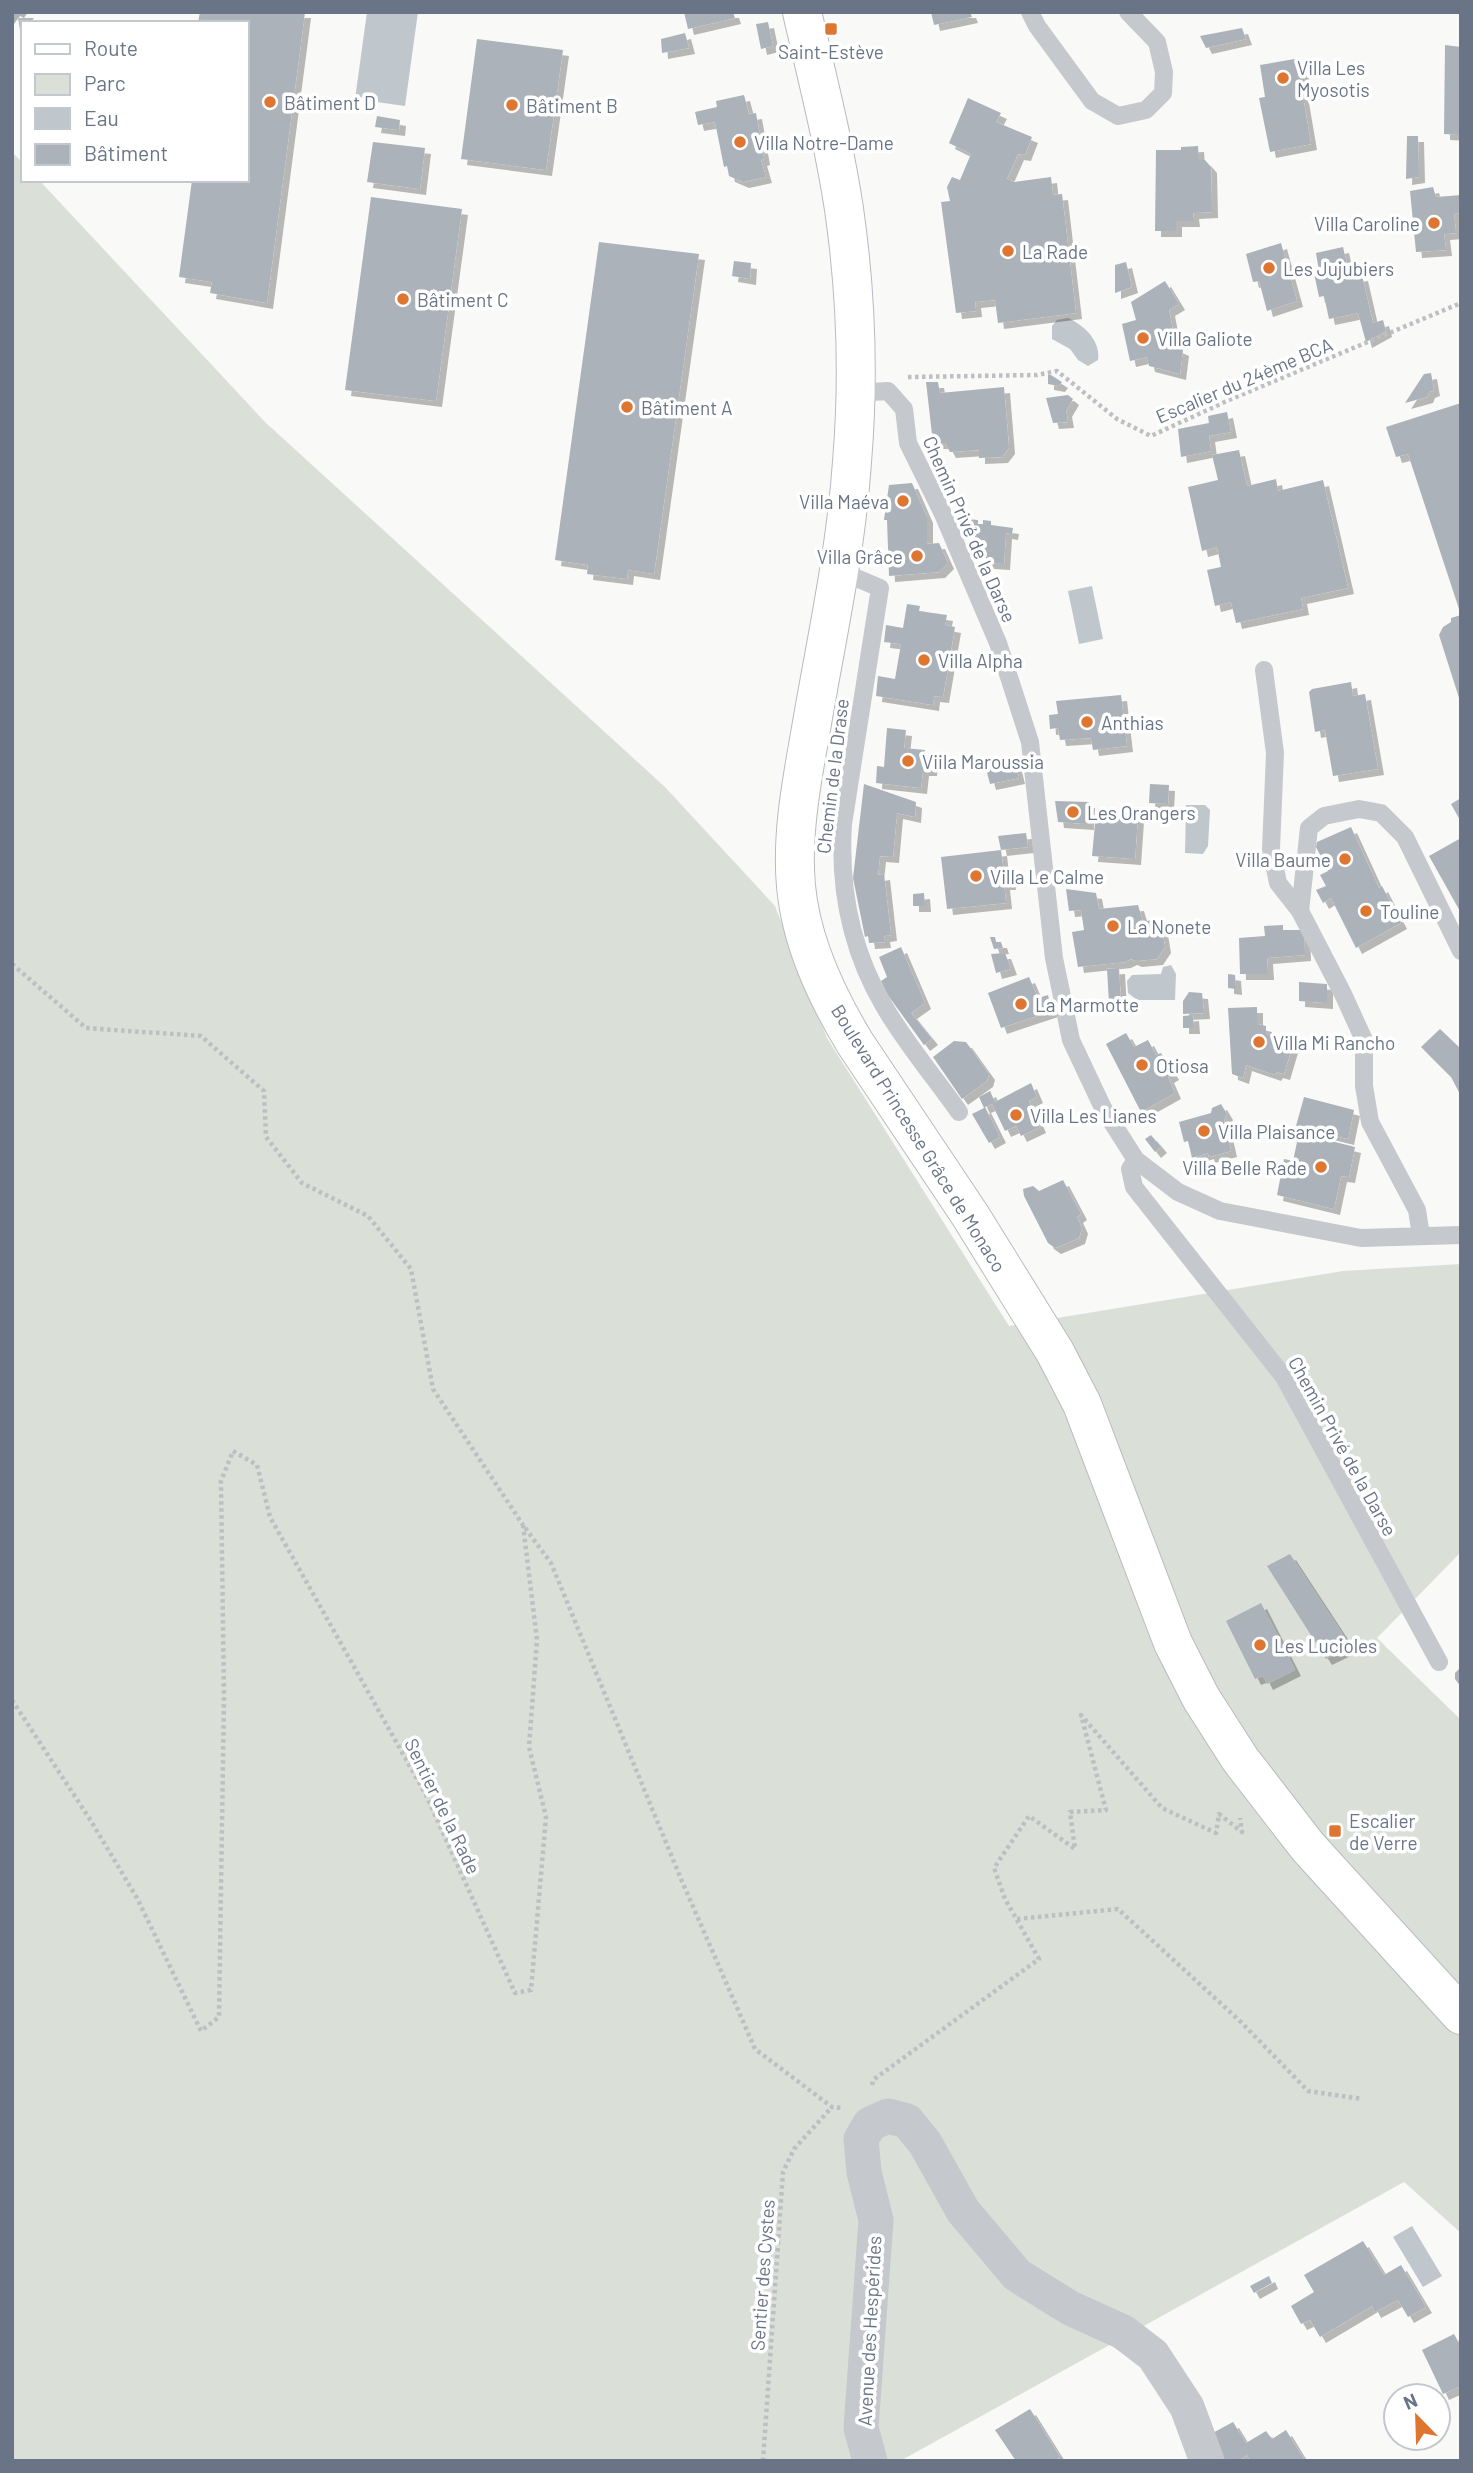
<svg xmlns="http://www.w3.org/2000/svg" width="1473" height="2473" viewBox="0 0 1473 2473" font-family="Barlow,sans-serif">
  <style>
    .green { fill: #dae0d8 }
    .water { fill: #bfc7cd }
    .building { fill: #acb2b9; filter: url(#shadow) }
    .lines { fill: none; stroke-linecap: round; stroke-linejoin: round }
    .secondary-casing { stroke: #b7bbc1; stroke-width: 40 }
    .path { stroke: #bdbfc2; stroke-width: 4.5; stroke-dasharray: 3.5 3.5; stroke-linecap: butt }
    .lane { stroke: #c5c8cc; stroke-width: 18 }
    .street { stroke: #c5c8cc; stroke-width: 35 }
    .secondary { stroke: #fff; stroke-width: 38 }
    .poi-dot { fill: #de7632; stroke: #fff; stroke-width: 2.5 }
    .labels { text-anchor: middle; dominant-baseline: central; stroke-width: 7; stroke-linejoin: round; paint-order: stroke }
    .poi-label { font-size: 19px; fill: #697587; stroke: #fff; text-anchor: start }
    .street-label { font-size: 19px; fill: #697587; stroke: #fff }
  </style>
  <defs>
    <filter id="shadow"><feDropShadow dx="6" dy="6" stdDeviation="0" flood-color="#0004"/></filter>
  </defs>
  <rect width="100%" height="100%" fill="#f9f9f7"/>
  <path class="green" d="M12,152L23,163V180H39L265,422L665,787L775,906L827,1038L1009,1326L1343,1271L1461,1264V1552L1377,1638L1461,1720V2233L1404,2182L900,2461H12Z"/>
  <path class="water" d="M367,12H418L405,106L355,99Z
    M1068,318C1084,325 1101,341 1098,360L1088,366L1078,360L1070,349L1052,339V326L1057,320Z
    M1092,586L1103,639L1079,644L1068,591Z
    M1186,805H1205L1210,810L1208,846L1203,854L1185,853Z
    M1171,965L1176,974L1175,1000H1137L1128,993L1127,981L1132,975L1161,974L1163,967Z
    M1412,2226L1442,2276L1423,2287L1393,2237Z"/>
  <path class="building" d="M12,12H28L24,18L20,16L14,24Z
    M200,12H305L267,303L210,293L212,282L179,277L192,180H247V23H198Z
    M684,12H733L735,18L688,29Z
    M931,12H970L972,17L934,25Z
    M768,22L773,46L761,49L756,24Z
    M1242,28L1246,39L1206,48L1200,36Z
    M685,33L689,48L662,53L661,39Z
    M477,39L563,50L546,170L461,159Z
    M1445,45L1461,47V135L1444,134Z
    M1300,58L1307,91H1302L1311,144L1270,152L1259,98L1265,97L1260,65Z
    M744,95L749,114L756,113L764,159L761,160L766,177L743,182L729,176L727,166L724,167L715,122L698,125L695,112L717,107L716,101Z
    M968,98L1001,113L996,122L1032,137L1025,155L1018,154L1007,179L1014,182L1051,177L1053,195L1062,194L1076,313L998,323L995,300L975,302L976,311L956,313L941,202L950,201L947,187L952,177L960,180L971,154L949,143Z
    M377,116L400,120L399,130L375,127Z
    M1407,136H1418L1419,177L1406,179Z
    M373,142L425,148L420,189L367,182Z
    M1198,146L1199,160H1205L1211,167L1212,212L1193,213L1194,221H1176V231H1155L1156,150H1181V147Z
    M1433,187L1436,197L1461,195V213L1454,214L1456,233L1444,234L1446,250L1416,252L1410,191Z
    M371,197L462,209L436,401L345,390Z
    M599,242L699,254L654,574L628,570L627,579L587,574L588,565L555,560Z
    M1281,243L1297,301L1267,311L1259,281L1253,282L1246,254Z
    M1343,247L1350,277L1362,275L1373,323L1383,320L1386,331L1366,342L1358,313L1329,319L1324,296L1319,297L1314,273L1319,271L1316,253Z
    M734,261L751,263L750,279L732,276Z
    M1126,262L1132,287L1115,293V265Z
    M1165,281L1179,304L1169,310L1176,347L1183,350L1180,374L1149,366L1147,357L1130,361L1122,324L1136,320L1131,302Z
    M1431,373L1434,390L1429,392L1427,397L1405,403L1424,374Z
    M1048,375H1051L1062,382L1059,386L1048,384Z
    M926,382H938L940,393L1004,387L1009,448L1002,457L979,458V450L950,452L945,443H933Z
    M1068,395L1073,399L1066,411L1068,422L1053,423L1046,398Z
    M1461,403V612H1460L1408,454L1396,457L1386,427Z
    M1227,412L1231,432L1209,436L1211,451L1181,457L1178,429L1209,423L1208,416Z
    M1239,450L1247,486L1276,479L1278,491L1323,480L1348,588L1301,598L1303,609L1236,623L1231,602L1215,606L1207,570L1221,567L1217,547L1202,551L1188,487L1218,480L1212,455Z
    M912,483L927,517V544L939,543L948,563L939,572L889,576L887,520H884L889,485Z
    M966,519L978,520V524H983V520L991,521V525L1013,528L1012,534L1006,533L1004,564L988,563Z
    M907,604L920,606L919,611L947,615L945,625L955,627L943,697L934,696L933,705L876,696L878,676L895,679L901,644L884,642L886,625L903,628Z
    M1461,615V701H1460L1439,635L1443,627L1451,622V618Z
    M1351,682L1353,696L1365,694L1378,769L1333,776L1325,730L1315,732L1309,692L1312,689Z
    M1121,695L1127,746L1093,750L1091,738L1060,740L1058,728L1050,729L1049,715L1058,714L1056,701Z
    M887,728L906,730L904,748L925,750L924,755L933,756L931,770H923L921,788L876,783L877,766L884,767Z
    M1014,758L1019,778L990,784L985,765Z
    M864,784L916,802L915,817L897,813L893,857L880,856L878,875L884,874L891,935L884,936L885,942L869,943L868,936L865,937L853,878Z
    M1150,784L1169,785L1168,804L1149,803Z
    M1461,798V822L1451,804Z
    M1055,801L1089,802L1088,824L1058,822Z
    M1096,813L1138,816L1135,859L1092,856Z
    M1351,827L1379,888L1382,886L1401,923L1356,948L1331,898L1323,903L1316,890L1326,886L1320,875L1328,871L1316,847L1317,842Z
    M1026,833L1028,847L1001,850L998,836Z
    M1461,838V913L1429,856Z
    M1001,850L1003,867H1008L1010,884H1004L1006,903L947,909L941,857Z
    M1066,889L1096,893L1099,909L1138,905L1143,922L1151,920L1162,929L1165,947L1157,959L1136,961L1131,959L1125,962L1078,967L1072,932L1084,930L1081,910L1069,911Z
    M924,893L925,906H913V894Z
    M1283,925V930H1304L1305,955L1267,958L1268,974H1240L1239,938L1265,936L1264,926Z
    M990,937H995L996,942H1001L1003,948L994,949Z
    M901,947L925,1003L911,1013L932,1039L924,1045L887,994L881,981L887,977L879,957Z
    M1005,953L1011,969L996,973L991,954Z
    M1119,968L1121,1003H1109L1107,969Z
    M1228,974L1235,975L1236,989L1228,988Z
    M1029,977L1038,998L1048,995L1052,1011L1001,1028L988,993Z
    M1299,982L1327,984V1003L1299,1001Z
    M1189,992L1202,993L1204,1013L1183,1014V1001Z
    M1257,1007V1024L1266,1026V1034L1293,1044L1284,1074L1277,1072L1275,1075L1246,1065L1243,1078L1232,1074L1228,1008Z
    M1193,1015L1194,1028H1183V1016Z
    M1440,1029L1461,1049V1096L1451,1077L1421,1047Z
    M1126,1033L1134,1047L1148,1040L1156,1055L1161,1053L1173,1074L1168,1077L1175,1093L1141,1112L1106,1044Z
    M954,1041L966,1042L989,1074L987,1081L962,1099L933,1057Z
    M1031,1083L1037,1097L1029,1101L1040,1127L1021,1136L1016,1126L1005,1131L992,1104L985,1107L1000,1137L989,1143L972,1114L984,1108L979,1097L990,1091L995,1102Z
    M1304,1097L1354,1110L1348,1139L1296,1126Z
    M1221,1104L1227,1114L1224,1120L1231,1151L1209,1157L1208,1153L1192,1158L1188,1141L1184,1142L1179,1122L1211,1113L1212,1108Z
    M1299,1133L1355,1147L1349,1177L1341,1176L1334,1209L1277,1195L1284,1159L1293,1161Z
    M1151,1135L1161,1147L1155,1152L1145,1139Z
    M1063,1180L1081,1214L1077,1217L1082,1228L1079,1238L1055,1248L1048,1243L1024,1196L1023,1189L1033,1186L1039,1191Z
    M1290,1554L1351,1647L1326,1659L1267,1566Z
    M1261,1603L1295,1670L1267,1684L1263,1676L1255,1679L1226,1621Z
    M1461,1667V1687L1455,1679V1673Z
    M1363,2241L1384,2275L1401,2265L1426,2307L1408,2317L1398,2300L1375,2312L1372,2306L1320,2337L1310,2320L1301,2324L1291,2306L1314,2292L1304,2275Z
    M1269,2276L1272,2283L1254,2293L1250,2286Z
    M1454,2334L1461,2347V2386L1443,2394L1422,2350Z
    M1030,2409L1060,2457L1054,2461H1016L995,2430Z
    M1233,2422L1246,2443L1266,2431L1272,2439L1286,2430L1305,2461H1250L1247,2455L1238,2461H1219L1209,2435Z"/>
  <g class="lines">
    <defs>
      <path id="secondary" d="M802,12C817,77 834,143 844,209C856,292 859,378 852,462C846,550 827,636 812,723C803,775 791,832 796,886C801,942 826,995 855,1043L970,1215L1055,1352L1082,1404L1173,1643L1201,1698L1240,1759L1308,1847L1461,2015"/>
    </defs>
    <use href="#secondary" class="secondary-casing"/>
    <path class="path" d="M908,377L1037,375L1057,371L1117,419L1151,436L1229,400L1461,303
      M12,964L86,1028L201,1036L264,1091L266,1137L302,1183L368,1216L411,1269L433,1389L523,1525
      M12,1700L91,1821L137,1898L201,2031L219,2017L224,1698L221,1481L233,1451L257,1465L270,1517L426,1795L515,1993L531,1990L546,1817L529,1747L537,1640L523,1525L551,1563L681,1879L755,2049L832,2107L842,2108
      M1017,1919L1118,1909L1241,2022L1308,2091L1362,2099
      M872,2085L873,2080L1039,1959L1005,1899L994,1868L1029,1816L1075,1849L1070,1812L1106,1810L1081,1715L1162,1808L1216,1833L1219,1814L1242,1832L1240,1818
      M763,2461L783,2172L794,2149L832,2107"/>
    <path class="lane" d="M1030,12L1037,26L1092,101L1118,116L1146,110L1163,93L1164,72L1157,42L1128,12
      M855,393L888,391L904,409L908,443L943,514L998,643L1030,742L1054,958L1071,1040L1103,1108L1136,1160L1178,1192L1220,1211L1361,1238L1461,1235
      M840,571L880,588L843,824C839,888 851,950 884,1006C904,1041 935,1078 959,1112
      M1264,670L1275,753L1271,849L1278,883L1300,911L1343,994L1364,1040V1086L1370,1122L1417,1210L1421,1236
      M1300,911L1309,828L1324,816L1359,809L1381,813L1405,837L1461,951
      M1136,1160L1130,1169L1134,1187L1284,1377L1439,1662"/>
    <path class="street" d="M870,2461L861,2428L876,2220L864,2172L861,2139L870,2124L888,2116L907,2121L925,2143L963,2211L1017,2275L1070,2308L1123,2332L1153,2355L1187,2407L1207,2461"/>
    <use href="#secondary" class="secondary"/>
  </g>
  <g class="poi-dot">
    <rect x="824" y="22" width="14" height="14" rx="3.5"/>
    <circle cx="1283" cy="78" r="7"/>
    <circle cx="270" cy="102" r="7"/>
    <circle cx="512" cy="105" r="7"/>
    <circle cx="740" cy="142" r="7"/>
    <circle cx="1434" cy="223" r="7"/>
    <circle cx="1008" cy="251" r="7"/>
    <circle cx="1269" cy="268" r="7"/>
    <circle cx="403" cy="299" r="7"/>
    <circle cx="1143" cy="338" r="7"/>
    <circle cx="627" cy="407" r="7"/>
    <circle cx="903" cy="501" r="7"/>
    <circle cx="917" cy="556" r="7"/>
    <circle cx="924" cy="660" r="7"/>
    <circle cx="1087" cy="722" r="7"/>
    <circle cx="908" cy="761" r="7"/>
    <circle cx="1073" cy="812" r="7"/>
    <circle cx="1345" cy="859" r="7"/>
    <circle cx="976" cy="876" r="7"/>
    <circle cx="1366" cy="911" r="7"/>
    <circle cx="1113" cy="926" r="7"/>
    <circle cx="1021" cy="1004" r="7"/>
    <circle cx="1259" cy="1042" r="7"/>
    <circle cx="1142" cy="1065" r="7"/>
    <circle cx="1016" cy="1115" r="7"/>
    <circle cx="1204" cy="1131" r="7"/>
    <circle cx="1321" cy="1167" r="7"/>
    <circle cx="1260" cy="1645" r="7"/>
    <rect x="1328" y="1824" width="14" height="14" rx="3.5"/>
  </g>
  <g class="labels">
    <g class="poi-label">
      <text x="831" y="51" text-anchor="middle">Saint-Estève</text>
      <text x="1297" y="67">Villa Les<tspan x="1297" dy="22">Myosotis</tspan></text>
      <text x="284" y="102">Bâtiment D</text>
      <text x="526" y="105">Bâtiment B</text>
      <text x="754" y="142">Villa Notre-Dame</text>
      <text x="1420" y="223" text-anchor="end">Villa Caroline</text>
      <text x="1022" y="251">La Rade</text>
      <text x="1283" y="268">Les Jujubiers</text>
      <text x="417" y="299">Bâtiment C</text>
      <text x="1157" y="338">Villa Galiote</text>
      <text x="641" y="407">Bâtiment A</text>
      <text x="889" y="501" text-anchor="end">Villa Maéva</text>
      <text x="903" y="556" text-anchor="end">Villa Grâce</text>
      <text x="938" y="660">Villa Alpha</text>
      <text x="1101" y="722">Anthias</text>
      <text x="922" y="761">Viila Maroussia</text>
      <text x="1087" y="812">Les Orangers</text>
      <text x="1331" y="859" text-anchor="end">Villa Baume</text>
      <text x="990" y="876">Villa Le Calme</text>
      <text x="1380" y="911">Touline</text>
      <text x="1127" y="926">La Nonete</text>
      <text x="1035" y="1004">La Marmotte</text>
      <text x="1273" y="1042">Villa Mi Rancho</text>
      <text x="1156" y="1065">Otiosa</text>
      <text x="1030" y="1115">Villa Les Lianes</text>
      <text x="1218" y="1131">Villa Plaisance</text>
      <text x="1307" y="1167" text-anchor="end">Villa Belle Rade</text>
      <text x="1274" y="1645">Les Lucioles</text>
      <text x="1349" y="1820">Escalier<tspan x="1349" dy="22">de Verre</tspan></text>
    </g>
    <g class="street-label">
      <text transform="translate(1244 380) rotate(-23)">Escalier du 24ème BCA</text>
      <text transform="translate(970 529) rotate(66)">Chemin Privé de la Darse</text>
      <text transform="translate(832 776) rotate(-83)">Chemin de la Drase</text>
      <text transform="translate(919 1138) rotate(58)">Boulevard Princesse Grâce de Monaco</text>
      <text transform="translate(1343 1446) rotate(61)">Chemin Privé de la Darse</text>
      <text transform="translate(443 1806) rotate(64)">Sentier de la Rade</text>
      <text transform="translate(762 2275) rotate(-86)">Sentier des Cystes</text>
      <text transform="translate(869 2331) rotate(-87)">Avenue des Hespérides</text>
    </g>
  </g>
  <rect width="1473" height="2473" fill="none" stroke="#697587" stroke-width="28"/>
  <rect x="21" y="21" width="228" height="161" fill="#ffffff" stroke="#c3c8cf" stroke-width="2"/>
  <rect x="35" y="44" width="35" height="10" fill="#ffffff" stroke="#c3c8cf" stroke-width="2"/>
  <text x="84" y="56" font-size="21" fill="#697587">Route</text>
  <rect x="35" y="74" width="35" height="21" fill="#dae0d8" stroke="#c3c8cf" stroke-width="2"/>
  <text x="84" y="91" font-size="21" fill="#697587">Parc</text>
  <rect x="35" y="108" width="35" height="21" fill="#bfc7cd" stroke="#c3c8cf" stroke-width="2"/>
  <text x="84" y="126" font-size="21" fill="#697587">Eau</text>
  <rect x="35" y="144" width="35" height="21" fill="#acb2b9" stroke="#c3c8cf" stroke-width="2"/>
  <text x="84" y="161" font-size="21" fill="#697587">Bâtiment</text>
  <g transform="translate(1417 2417) rotate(337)"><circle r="33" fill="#ffffff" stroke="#c3c8cf" stroke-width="2"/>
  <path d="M0-5L12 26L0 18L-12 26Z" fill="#de7632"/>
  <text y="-10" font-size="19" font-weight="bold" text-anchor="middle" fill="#697587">N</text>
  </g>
</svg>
